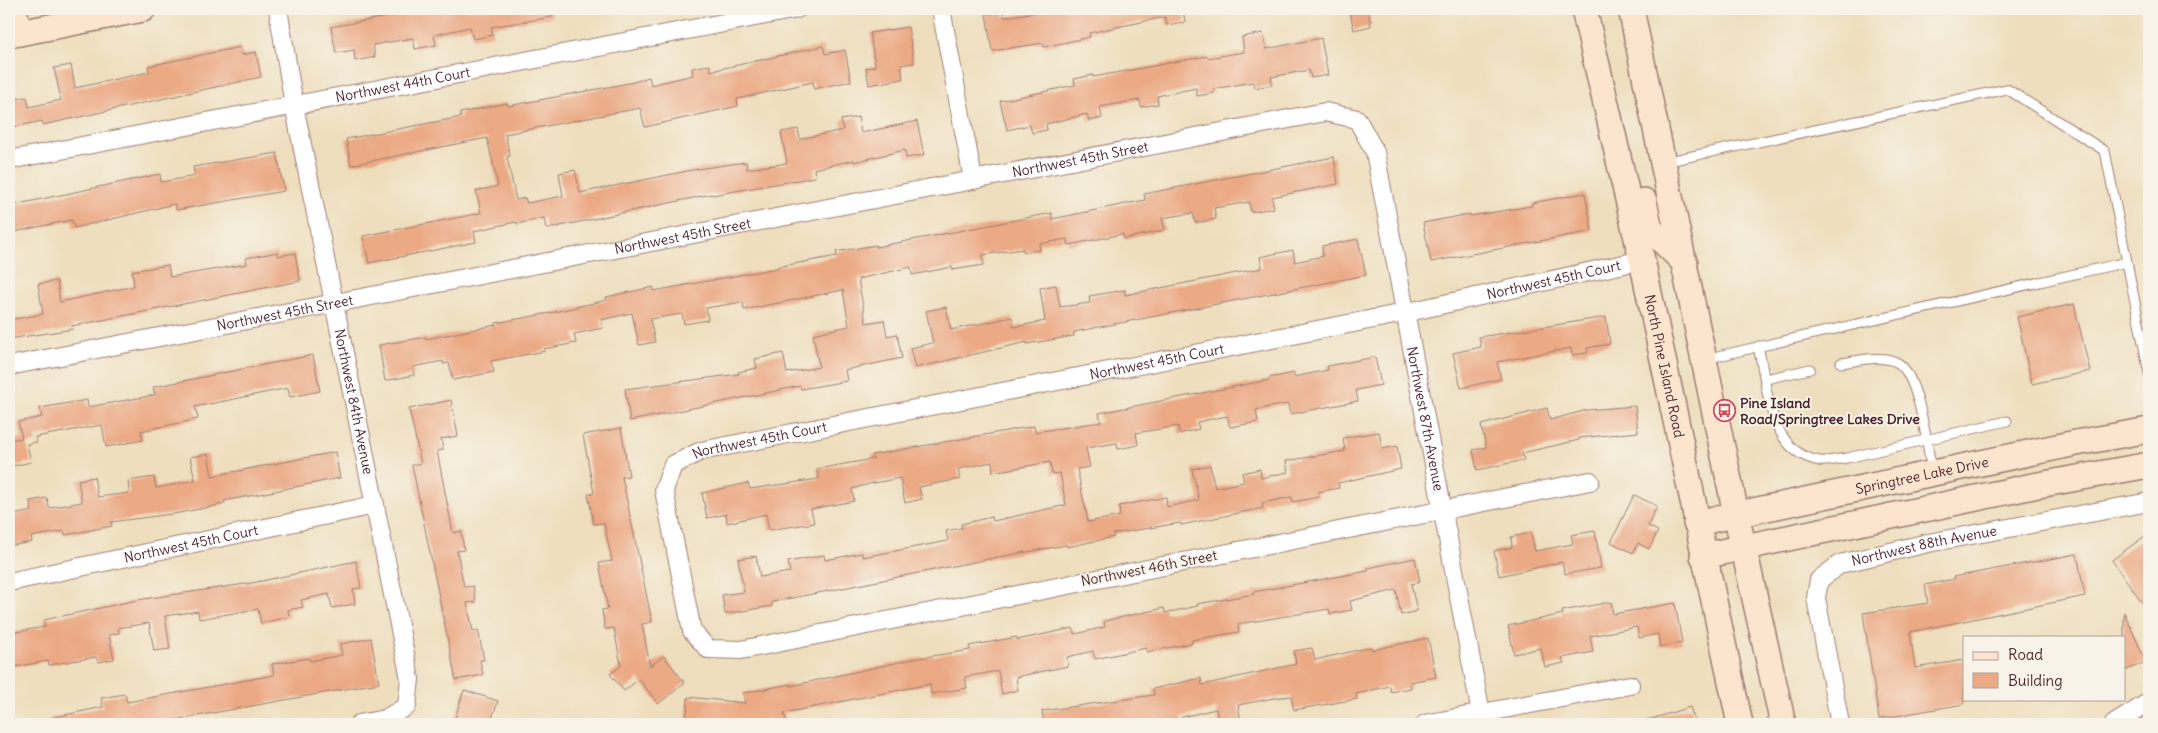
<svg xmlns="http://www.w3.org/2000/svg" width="2158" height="733" viewBox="0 0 2158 733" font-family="Delius,sans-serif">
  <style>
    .building { fill: #eba984 }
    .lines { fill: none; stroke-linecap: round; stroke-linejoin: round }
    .lane-casing { stroke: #9c7e74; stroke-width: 11 }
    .street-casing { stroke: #9c7e74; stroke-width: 20 }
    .secondary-casing { stroke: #9c7e74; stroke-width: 28 }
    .lane { stroke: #fff; stroke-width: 9 }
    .street { stroke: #fff; stroke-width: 18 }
    .secondary { stroke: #fbe5cf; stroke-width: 25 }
    .labels { text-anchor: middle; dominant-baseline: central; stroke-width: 4; stroke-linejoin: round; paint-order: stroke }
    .street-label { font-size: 14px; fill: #4a1f2b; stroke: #f7f3e8 }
    .poi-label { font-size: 14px; font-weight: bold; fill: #4a1f2b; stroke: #f7f3e8; text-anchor: start }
  </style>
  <rect width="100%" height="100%" fill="#f7f3e8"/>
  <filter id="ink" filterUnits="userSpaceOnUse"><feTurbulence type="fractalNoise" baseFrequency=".02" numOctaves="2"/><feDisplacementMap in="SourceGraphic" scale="10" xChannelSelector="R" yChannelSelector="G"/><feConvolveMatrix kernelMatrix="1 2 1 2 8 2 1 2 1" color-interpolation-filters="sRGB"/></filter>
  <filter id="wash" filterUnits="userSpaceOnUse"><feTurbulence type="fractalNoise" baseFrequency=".0096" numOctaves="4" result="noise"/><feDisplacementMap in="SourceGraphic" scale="20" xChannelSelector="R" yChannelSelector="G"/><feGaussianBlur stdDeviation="1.12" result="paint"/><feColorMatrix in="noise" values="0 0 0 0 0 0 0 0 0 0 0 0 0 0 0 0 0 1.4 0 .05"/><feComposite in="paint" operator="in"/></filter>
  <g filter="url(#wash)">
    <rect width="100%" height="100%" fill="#eedebd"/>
    <g id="blocks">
      <path class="building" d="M430,9H552V17L491,27L493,35L473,39L470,27L434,35L436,45L415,49L413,38L373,45L375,57L355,61L354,50L336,53L331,27Z
        M1036,9H1183L1185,22L1167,25L1165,17L1089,33L1090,37L1044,47L1043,43L992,51L986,14L1003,11L1004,17L1037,12Z
        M1349,9H1368L1371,26L1354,30Z
        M908,27L914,63L901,65L903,79L869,85L866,68L875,66L870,33Z
        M1263,33L1266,49L1321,38L1328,75L1311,78L1309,70L1271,77L1272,85L1255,88L1253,82L1213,89L1214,93L1197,96L1196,88L1157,96L1158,104L1141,107L1140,100L1100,107L1102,118L1089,121L1087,114L1046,124L1047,130L1032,133L1030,125L1007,130L1000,101L1075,85L1074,79L1093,75V77L1207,56L1208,58L1244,52L1242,37Z
        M823,46L825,54L845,50L851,81L814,89L813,82L737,99L738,106L645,127L640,108L505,134L510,156L507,157L516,200L525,198L527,203L563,196L559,173L575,170L580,193L697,169L746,162L747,169L787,163L781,132L798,129L800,139L843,130L841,120L858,117L861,133L917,121L924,155L906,158L905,150L854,162V160L814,169L815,177L713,195L712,194L546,229L544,218L517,224L516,222L474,231L476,242L369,263L363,236L481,213L476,191L498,186L487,138L351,165L346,139L461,117L460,113L507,103L508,106L634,82L649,77L651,85L693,75L692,68L710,65L711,71Z
        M240,47L242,55L256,52L261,77L43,125L42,121L9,128V100L27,97L29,107L61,100L54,68L71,65L75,88L149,72L148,66Z
        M277,153L284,191L176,210L175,204L74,228L72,220L9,233V206L160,174L161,182L195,176L193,167Z
        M1334,157L1338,184L1272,197L1274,208L1251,212L1249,202L1214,208L1216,219L1195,223L1193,213L1162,218L1165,230L1124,239L1123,234L1069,245L1067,239L1039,244L1040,250L1024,252L1023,249L982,255L984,265L952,270V267L912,275L911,267L858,279L866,323L884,320L887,336L897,334L902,358L845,370L847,381L801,389L800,386L630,421L625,389L739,374L738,372L757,368L755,359L783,353L787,373L819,367L813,334L849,326L843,290L744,310L743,302L706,308L708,320L684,324L682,314L650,319L655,342L639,345L632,313L601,320L603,328L574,334L576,343L544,349L545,351L491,361L494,372L453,380L449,363L443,364V361L413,367L414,375L385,381L379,345L426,337V339L496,325V323L550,313L607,300L606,297L653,287L654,291L777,268V267L837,256L836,252L876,245V247L1052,213V219L1145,200L1144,194Z
        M1585,193L1592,231L1431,262L1423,223L1470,214V216L1532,206V203Z
        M1358,239L1366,275L1074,332V336L1027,344V342L915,368L910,348L933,343L926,311L946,307L951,330L1012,317L1014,327L1045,321L1040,288L1056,285L1060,307L1090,303L1089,296L1125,290V295L1262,268L1260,257L1293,250L1295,262L1323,256L1322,246Z
        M278,252V256L295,253L300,281L72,326L73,329L9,339V320L43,314L38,284L57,281L60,302L134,286L132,271L168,265L170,277L247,264L246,258Z
        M2074,304L2090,371L2032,384L2017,317Z
        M1606,317L1610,344L1587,348L1588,353L1572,355L1571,348L1497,362L1501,379L1461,388L1453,353L1481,347L1479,337Z
        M313,355L320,391L290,397L288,388L195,407L198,419L141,431L143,440L106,447L102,425L35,437L37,442L27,444L31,462L9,467V440L22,438L18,422L42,417L40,408L87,400L88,407L155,395L153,387Z
        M1375,357L1381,385L1356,390L1358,401L1290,414L1288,404L1270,407L1256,410L1258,422L1230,427L1227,416L1197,422L1199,429L1179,434L1178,426L1136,433L1138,445L1118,449L1117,443L1086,448L1090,467L1077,469L1088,522L1120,516L1119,506L1166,497L1167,507L1199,500L1192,469L1210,465L1215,488L1244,482L1242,473L1260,469L1261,478L1288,472L1286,461L1345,451L1343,438L1379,432L1382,449L1397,446L1401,469L1338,483L1339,488L1318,492L1319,497L1293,502L1292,497L1262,503L1263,508L1181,525L1180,523L1113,534L1114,537L1067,547V545L1009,555L772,602V606L725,614L722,595L744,592L738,559L756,556L760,577L790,572L788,562L824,555L825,560L862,553L863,557L948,541L946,531L962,528L961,524L992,517L993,521L1066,505L1060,473L1052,474L1050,462L993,472L992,462L958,469L960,479L919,487L922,499L905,503L900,478L869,484L852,489L854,501L811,509L814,523L769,530L766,514L727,523L726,514L707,518L702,493L748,483L750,489L819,479L817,469L873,459L872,455L1034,426L1035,432L1101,422L1099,413L1269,380V378L1294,373V377L1328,370L1327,366Z
        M451,400L458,436L441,439L443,450L437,451L453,533L461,531L464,550L457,551L464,587L473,586L476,602L467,603L473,631L478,630L484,660H480L483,675L456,680L412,465L421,463L409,409Z
        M1635,406L1638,432L1579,438V440L1522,453L1524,460L1477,470L1473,450L1486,447L1481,425L1547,408L1550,420L1587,410Z
        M621,428L629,476L622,477L652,622L642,624L650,666L664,656L685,683L658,704L639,679L624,691L610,674L621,666L614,628L605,629L602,610L608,609L599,563L612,561L604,523L594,524L588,494L594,493L583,435Z
        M335,452L340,478L224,501L225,504L179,513L111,522L112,526L65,535L64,531L31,537L32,542L9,546V516L32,511L30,501L47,498L49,508L82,502L78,480L94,477L98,497L129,493L128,481L154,477L156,488L195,480L190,457L208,454L212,476Z
        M1634,495L1657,506L1648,526L1658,531L1649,549L1638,543L1633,553L1611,542Z
        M1595,531L1601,568L1565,574L1562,562L1499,576L1494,551L1512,547L1511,537L1531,533L1535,551L1573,544L1571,535Z
        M2149,533V612L2112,560Z
        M2077,554L2085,596L1910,632L1915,668L1964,660V704L1879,719L1863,613L1928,603L1925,585L1954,579L1953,577Z
        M1415,558L1420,582L1411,584L1417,611L1401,615L1396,590L1350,601L1352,610L1330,614L1329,609L1238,624L1239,632L1192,640V643L1147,652L1146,648L1095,659L1093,651L1067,657L1068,666L1016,677L1018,690L1002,694L998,671L965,677L967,688L931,694L930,684L784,713L787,724H686L688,697L745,703L743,693L790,684L791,686L913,659L970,650L969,646L1017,637V640L1073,628L1075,634L1105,627L1104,621L1164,608L1165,613L1198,606L1197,604L1254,594L1253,592L1368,571V568Z
        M356,561L361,588L353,589L355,604L332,608L329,594L301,600L303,607L288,610L289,617L261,623L258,609L199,619L198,611L165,616L170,649L154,651L149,623L118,628L119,633L109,635L114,659L98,662L96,657L49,665L48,661L9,668V633L45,627L44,620L137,600L252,583Z
        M1611,602L1613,614L1675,603L1682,643L1660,647L1658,634L1639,638L1637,627L1590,636L1593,652L1562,658L1564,663L1545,667L1541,648L1514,654L1508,626L1563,614L1562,611Z
        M2124,612L2146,662L2124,671Z
        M371,638L379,683L152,724H51L50,718L103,707L101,698L125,694L127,702L274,675L272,664L309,658L310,661L342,655L340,644Z
        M1428,638L1436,677L1410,682L1411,688L1391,692L1390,686L1356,694L1357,699L1294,710L1291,696L1274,698L1238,705L1241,721L1227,724H1219L1216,709L1182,717L1183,724H1044L1042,711L1154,695L1153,689L1201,678L1202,685L1296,664L1294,651L1312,648L1315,660L1371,647L1372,650Z
        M464,690L498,701L490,724H453Z
        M1690,707L1696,724H1646L1645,721Z"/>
    </g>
  </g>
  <g filter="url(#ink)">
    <use href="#blocks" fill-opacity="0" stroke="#9c7e74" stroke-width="1"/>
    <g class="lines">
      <defs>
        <path id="lane" d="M1664,162L2007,89L2105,151L2149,373
          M1758,346C1768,387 1768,453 1820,461C1828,462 1839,459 1847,458L2007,421
          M1705,359L2127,262
          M1841,363C1857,361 1883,354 1898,363C1919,376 1927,446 1932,471
          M1766,379L1810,369"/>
        <g id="street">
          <path id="s1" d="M278,9L294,105L410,679L407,706L385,719L359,724"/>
          <path d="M941,9L973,179"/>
          <path id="s2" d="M9,160L797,9"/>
          <path id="s3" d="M9,366L1325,112L1357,119L1375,152L1483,724"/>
          <path id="s4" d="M1590,481L741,650L708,649L692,631L664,490L673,465L701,451L1404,313L1642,260"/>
          <path id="s5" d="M9,582L375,505"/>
          <path d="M1425,724L1630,685"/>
          <path id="s6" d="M1840,724L1816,598L1819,580L1840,564L1928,543L2149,502"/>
          <path d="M2114,724L2149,702"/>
        </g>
        <g id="secondary">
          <path d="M14,9L19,33"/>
          <path id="s7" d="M1584,9L1642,260L1740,724"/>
          <path d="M1631,9L1736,514L1783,724"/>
          <path d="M9,35L143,9"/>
          <path d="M1644,201L1650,229L1685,263"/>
          <path id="s8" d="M1696,523L2076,443L2149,430"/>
          <path d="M1703,556L2033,486L2149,465"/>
        </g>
      </defs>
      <use href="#lane" class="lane-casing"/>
      <use href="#street" class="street-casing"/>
      <use href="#secondary" class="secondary-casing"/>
      <use href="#lane" class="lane"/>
      <use href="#street" class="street"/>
      <use href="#secondary" class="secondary"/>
    </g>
  </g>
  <defs>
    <symbol id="bus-ring" viewBox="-11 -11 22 22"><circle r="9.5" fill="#f7f3e8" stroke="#d1495b" stroke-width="1.5"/><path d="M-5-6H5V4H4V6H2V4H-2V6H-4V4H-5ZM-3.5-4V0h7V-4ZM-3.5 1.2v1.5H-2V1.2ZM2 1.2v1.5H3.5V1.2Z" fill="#d1495b"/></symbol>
  </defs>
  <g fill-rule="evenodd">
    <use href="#bus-ring" x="1712" y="398" width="25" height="25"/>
  </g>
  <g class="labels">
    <g class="street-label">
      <text stroke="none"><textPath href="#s2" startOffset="401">Northwest 44th Court</textPath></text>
      <text stroke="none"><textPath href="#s3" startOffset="1091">Northwest 45th Street</textPath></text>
      <text stroke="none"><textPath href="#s3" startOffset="686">Northwest 45th Street</textPath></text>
      <text stroke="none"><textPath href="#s4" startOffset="1994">Northwest 45th Court</textPath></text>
      <text stroke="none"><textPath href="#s3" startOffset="281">Northwest 45th Street</textPath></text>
      <text stroke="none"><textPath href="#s4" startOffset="1589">Northwest 45th Court</textPath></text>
      <text stroke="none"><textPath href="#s7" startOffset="366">North Pine Island Road</textPath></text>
      <text stroke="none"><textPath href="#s1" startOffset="400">Northwest 84th Avenue</textPath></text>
      <text stroke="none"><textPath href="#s3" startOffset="1682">Northwest 87th Avenue</textPath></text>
      <text stroke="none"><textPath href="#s4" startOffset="1184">Northwest 45th Court</textPath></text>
      <text stroke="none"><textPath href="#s8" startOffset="231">Springtree Lake Drive</textPath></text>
      <text stroke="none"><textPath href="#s5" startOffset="186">Northwest 45th Court</textPath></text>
      <text stroke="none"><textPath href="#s6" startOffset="259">Northwest 88th Avenue</textPath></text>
      <text transform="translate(1149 568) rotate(-11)">Northwest 46th Street</text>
    </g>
    <g class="poi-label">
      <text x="1740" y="403">Pine Island<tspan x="1740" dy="16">Road/Springtree Lakes Drive</tspan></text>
    </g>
  </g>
  <rect width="2158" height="733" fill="none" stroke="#f7f3e8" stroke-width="30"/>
  <rect x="1963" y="636" width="162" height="65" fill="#f7f3e8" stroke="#b29e9c"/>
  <rect x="1973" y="652" width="25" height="8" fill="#fbe5cf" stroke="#b29e9c"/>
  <text x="2008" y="660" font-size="15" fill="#4a1f2b">Road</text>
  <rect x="1973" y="673" width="25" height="15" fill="#eba984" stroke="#b29e9c"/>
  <text x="2008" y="686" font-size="15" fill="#4a1f2b">Building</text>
</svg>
